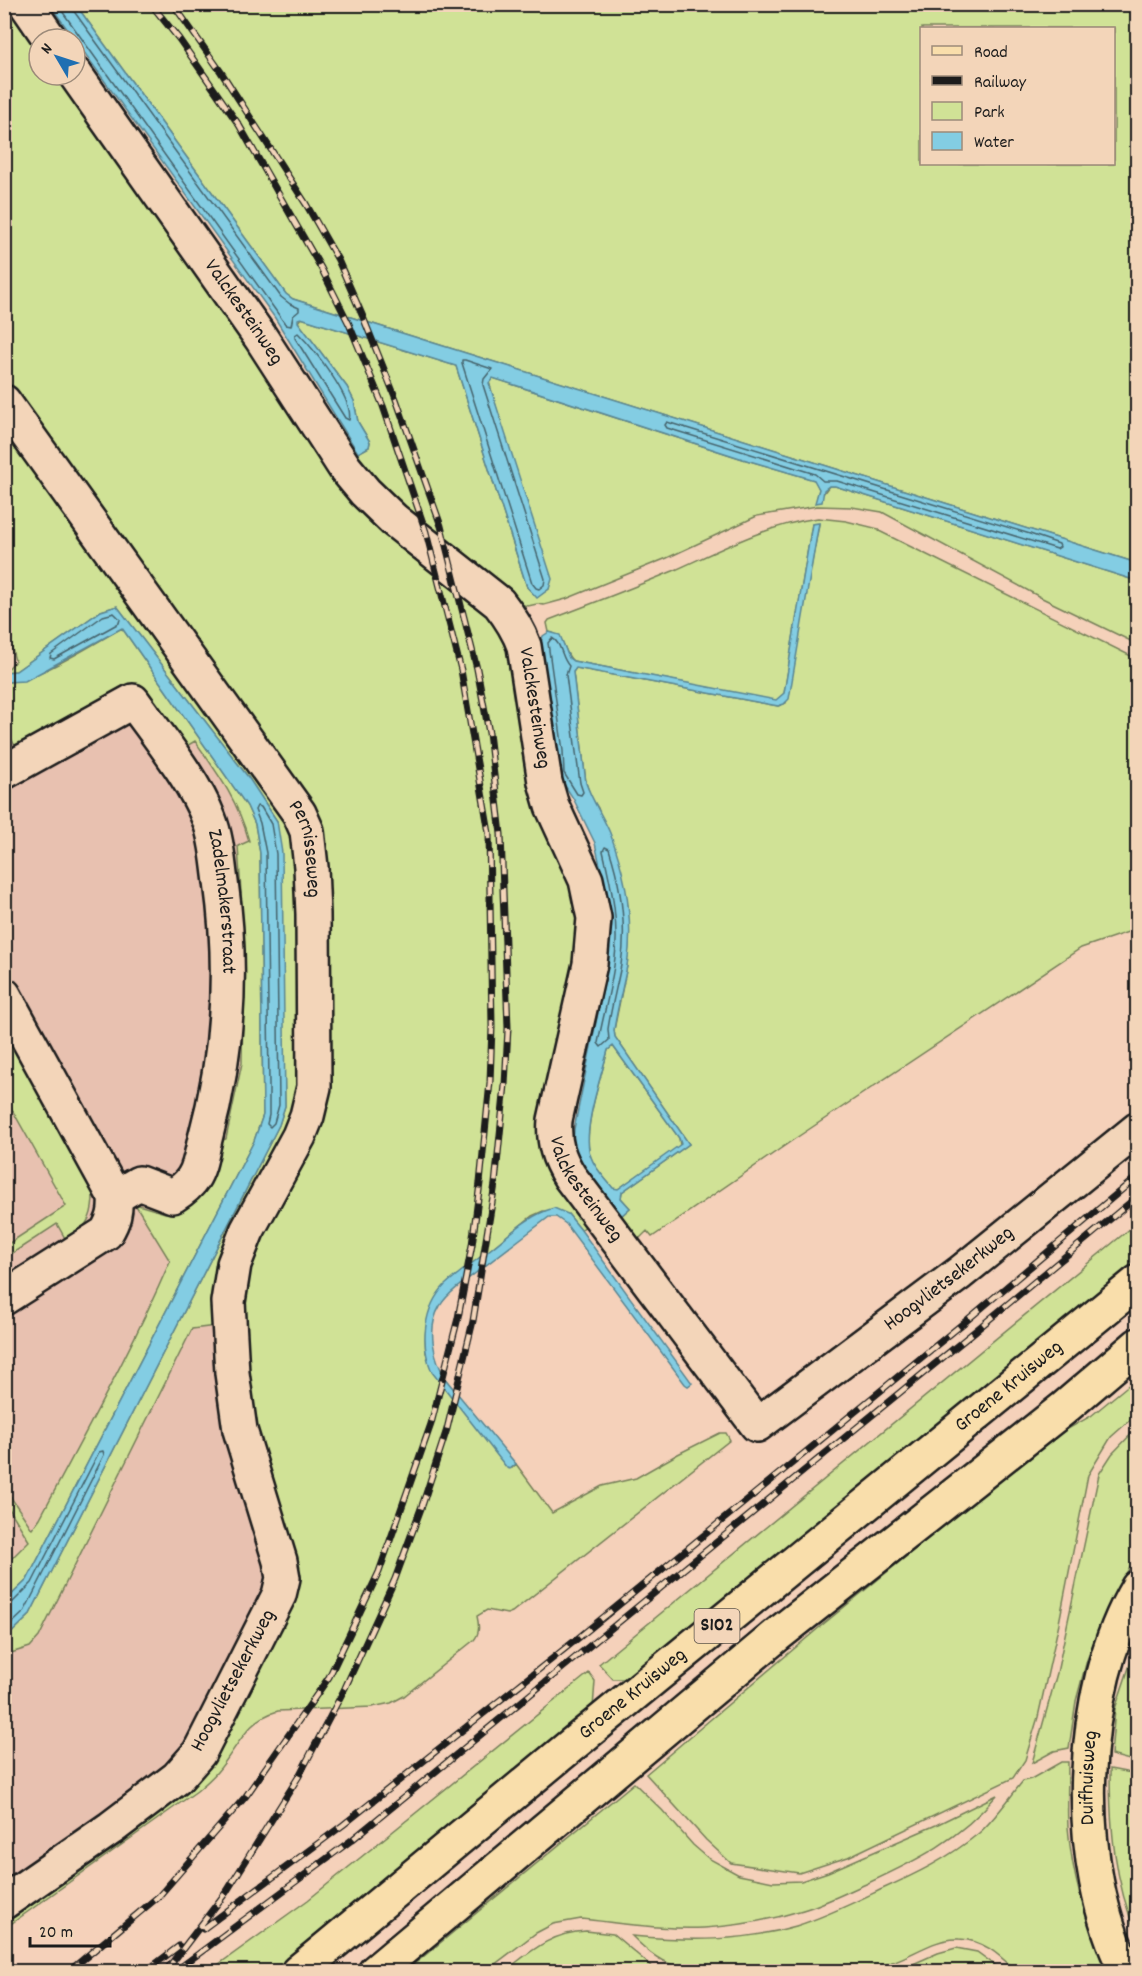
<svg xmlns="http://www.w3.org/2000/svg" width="1142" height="1976" viewBox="0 0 1142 1976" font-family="Dekko,sans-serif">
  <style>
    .built { fill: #e8c1b0 }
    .green { fill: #d0e296; stroke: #767f59; stroke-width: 1.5; fill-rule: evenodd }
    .water { fill: #83cde3; stroke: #5a8693; stroke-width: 1.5; fill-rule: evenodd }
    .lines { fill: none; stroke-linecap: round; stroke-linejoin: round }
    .shore { stroke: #45636c; stroke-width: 1.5 }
    .minor-casing { stroke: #1c1c1c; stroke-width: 38 }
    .major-casing { stroke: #1c1c1c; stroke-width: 38 }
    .minor { stroke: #f3d5b9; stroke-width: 33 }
    .major { stroke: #f9deab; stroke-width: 33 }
    .rail-casing { stroke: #1c1c1c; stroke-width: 7 }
    .rail { stroke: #f3d5b9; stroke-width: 4.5; stroke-dasharray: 14; stroke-linecap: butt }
    .labels { text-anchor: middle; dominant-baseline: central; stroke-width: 6; stroke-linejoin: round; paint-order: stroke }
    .shield { fill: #f3d5b9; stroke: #5c544b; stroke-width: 1.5 }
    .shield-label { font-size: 20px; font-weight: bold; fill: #1c1c1c }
    .street-label { font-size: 21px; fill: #1c1c1c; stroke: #f3d5b9 }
  </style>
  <rect width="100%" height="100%" fill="#f5d1ba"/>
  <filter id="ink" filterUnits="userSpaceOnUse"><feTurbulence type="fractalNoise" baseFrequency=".0167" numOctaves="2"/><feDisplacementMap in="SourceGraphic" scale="12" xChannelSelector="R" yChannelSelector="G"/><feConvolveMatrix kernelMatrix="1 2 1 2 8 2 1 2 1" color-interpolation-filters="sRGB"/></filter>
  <g filter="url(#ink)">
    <path class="built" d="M143,616L293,822L270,1588L182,1758L5,1888V682H15Z"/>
    <path class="green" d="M15,4L39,39V75H65L260,352L505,629L583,922L549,1102L590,1222L581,1230L568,1214L543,1211L532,1216L446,1285C429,1306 423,1326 426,1353L512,1468L516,1464L552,1513L602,1486L636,1478L678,1454L720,1433H726L730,1440L512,1612L507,1614L487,1610L477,1616C479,1625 480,1633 474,1640L404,1696L391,1703L372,1707L278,1711C245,1720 238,1748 217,1772C211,1779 204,1785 197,1791L5,1928V1917L168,1800L288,1598L250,1424L242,1267L296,1163L315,837L5,385L4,5Z
      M76,5H1137V563L293,299L286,294ZM922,28H1114V164H922Z
      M301,318L456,366L527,587L537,597L549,589L489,382L493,378L743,459L815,480L819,489L816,503L829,486H835L1137,581V644L1040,597L882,512L852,507L817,506L757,516L667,558L566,599L544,605L537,604L528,606L515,603L354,465L358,453L369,447L370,442L358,422L354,401L347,387L298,322Z
      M4,413L296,824L309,1095L216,1326L192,1329L39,1637L30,1647L11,1653L5,1659V1639L29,1616L279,1125L285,1106L277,821L248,777L117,606L101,611L16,671L5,672L15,661L10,641L5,637Z
      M818,518L846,521L879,529V531L1137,659V929L1081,948L793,1140L652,1237L647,1231L639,1239L620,1217L630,1208L621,1198L622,1192L689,1144L615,1037L614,1030L627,966L629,942L628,906L598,808L591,797L586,783L573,672L576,668L778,706L786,703L819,524H812L784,694L777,701L573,661C562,652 567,635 549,632L547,623L549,620C591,604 632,588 673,571C720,550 766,525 818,518Z
      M122,628L247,806L255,824L260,853L263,1115L254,1141L27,1580L5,1601V1565L29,1541L5,1502L4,1487L32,1529L40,1518C85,1433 132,1349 170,1261L135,1204L165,1213L179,1210L216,1142L226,1139L242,1063L244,939L238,846L249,841C238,801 219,775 195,741L185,747L140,688L22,759L5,727V682C32,684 96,642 122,628Z
      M4,1028L93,1185C94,1213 91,1226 66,1240L57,1224L5,1258V1246L66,1206L5,1097Z
      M613,1046L679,1138L680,1146L618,1189H613C606,1179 595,1169 591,1158C581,1133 601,1077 608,1050Z
      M1137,1223V1261L629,1679H613L599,1664Z
      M1137,1378V1414L1111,1437L1088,1475L1059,1623L1038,1717L1025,1760L1013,1778L848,1857L799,1873L731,1863L706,1840L646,1774L821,1626L1050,1439L1091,1416Z
      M1137,1428V1553L1103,1618L1087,1660L1076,1701L1069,1748L1054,1751L1032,1763L1057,1673L1099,1474L1112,1454Z
      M1137,1644V1762L1111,1755L1115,1709Z
      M589,1673L595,1681L593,1708L273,1971L208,1972L308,1900Z
      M1061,1762H1068C1068,1783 1067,1805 1068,1827C1072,1877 1087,1926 1107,1971H1016C999,1955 984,1940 959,1939C934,1937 907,1960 882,1965C843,1973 802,1972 764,1972C733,1972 702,1974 673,1965C657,1960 644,1948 632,1936C688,1941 742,1942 796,1926C825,1917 853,1903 880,1890C916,1874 949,1858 979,1833C996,1818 1009,1798 1023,1781L1031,1779Z
      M1110,1769L1137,1774V1935C1114,1881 1110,1827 1110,1769Z
      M634,1783L662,1810L693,1845L708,1858L739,1875L773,1882L801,1881L828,1872L936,1825L997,1795C959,1840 918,1860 866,1884C845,1893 824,1904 803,1910C771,1920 737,1926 704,1928C664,1930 621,1923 581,1919L553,1924L536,1933L486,1971H406Z
      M586,1931L613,1934L657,1971H505C530,1952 552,1932 586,1931Z
      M956,1948L977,1952L1003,1971H897L938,1953Z"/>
    <path class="water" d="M50,5H76L286,294L293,299L1137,563V581L835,486H829L824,490L822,502L815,503L819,489L814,480L743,459L493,378L489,383L552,579L549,589L537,598L527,587L456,366L301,318L298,319V322L347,387L354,401L358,422L370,442L369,447L358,453L275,318Z
      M819,523L789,699L784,704L778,706L576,668L573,672L586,783C592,801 603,816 610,833C626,875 634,922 627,966C623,987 617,1009 614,1030L615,1037L689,1144L622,1192L621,1198L630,1208L620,1217L577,1161L573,1146L574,1129L608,964L609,917L606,892L595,843L573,798L558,775L557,752L541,642L543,636L549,632L560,635L569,658L573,661L776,700L784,693L812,524ZM613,1046L679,1138L681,1144L618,1189L613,1188C606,1179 595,1169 591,1157C581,1133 601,1077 608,1050Z
      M117,606L248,777L277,821L282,853L285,1106L279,1125L29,1616L5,1639V1601L27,1580L254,1141L263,1115L260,853L255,824L247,806L122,628L25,681L5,682V672L16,671L101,611Z
      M554,1208L568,1214L581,1230L692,1383L688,1386L685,1384L566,1224L556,1217H549L460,1285C453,1291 445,1297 440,1306C426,1329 434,1360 447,1381L516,1464L510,1469L507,1468L432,1372C420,1344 423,1308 445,1285C459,1272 477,1260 492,1248C512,1232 529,1215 554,1208Z"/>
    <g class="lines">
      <path class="shore" d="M57,4L286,325L291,326L293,316L299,311V308L290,304L281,297L73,10L72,4
        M298,333C313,348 355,400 349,420L345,418L295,338V335Z
        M462,360H465L492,369L484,379L483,385L545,579L544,585L539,589L536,588L532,583L462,363Z
        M667,422L1030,534L1059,544L1060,547L1057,549L837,481H823L815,474L667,428L665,425Z
        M114,613L120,619L119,623L54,659L50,658L51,654L103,616Z
        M552,638C562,643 561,658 569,666L566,675L580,783L583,792L581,795L577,794L564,773L563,751L548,643Z
        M257,806L261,807L271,824L276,854L279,1105L274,1123L270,1127L267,1124L269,1115V1085L266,853L260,823L255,810Z
        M605,847L609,849C621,886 627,926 621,965C617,986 611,1008 608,1029L609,1040L601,1047L598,1043C603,1017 610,992 614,966C620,927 612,888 603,851Z
        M4,1605L11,1604L32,1583L99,1452L103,1451L104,1455L24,1612L4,1631"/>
      <defs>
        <g id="minor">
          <path d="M26,4L50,39"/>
          <path id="s1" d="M75,74L261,338L345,468L365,492L394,520L499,603C510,617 518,629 524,646L545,782L552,806L586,880L594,918L590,964L555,1120C553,1142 558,1158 570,1177L757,1425L960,1273L1138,1129"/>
          <path id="s2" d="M4,402L299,813L307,831L311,867L313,914L314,1087L307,1116L299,1136L247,1231L234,1264L228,1302L232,1373L240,1430L280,1561L283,1578L279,1595L199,1753L177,1778L111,1828L4,1902"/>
          <path id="s3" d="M4,772L133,701C158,736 194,780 209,819C217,839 218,861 221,882C233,968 228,1055 205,1139C202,1151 200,1168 193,1178C188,1186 181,1191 173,1196L139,1183L115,1197"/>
          <path d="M4,995L115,1197C116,1211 114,1220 106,1233L4,1298"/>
        </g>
        <g id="major">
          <path id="s4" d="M298,1972L573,1744L1138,1282"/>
          <path d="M375,1972L777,1635L1063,1409L1138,1345"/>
          <path id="s5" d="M1127,1972C1071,1866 1077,1689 1138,1587"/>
        </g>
      </defs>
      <use href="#minor" class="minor-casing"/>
      <use href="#major" class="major-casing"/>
      <use href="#minor" class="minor"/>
      <use href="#major" class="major"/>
      <defs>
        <path id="rail" d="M203,1929L343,1825L577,1639L966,1321L1138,1176
          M68,1972L159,1896L246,1796L329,1677L379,1572L431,1424L458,1318L472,1245L480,1183L490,1082L492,1027L489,833L461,670L426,532L383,406L349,324L321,268L239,125L179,39L151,4
          M145,1972L179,1946
          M165,1972L227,1891L299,1776L345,1688L395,1579L423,1503L447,1429L473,1321L495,1184L505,1085L508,1028L501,834L489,733L477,669L441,526L396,399L363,317L338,260L306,204L221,72L173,4
          M174,1972L353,1839L974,1332L1138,1196"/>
      </defs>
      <use href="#rail" class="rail-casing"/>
      <use href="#rail" class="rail"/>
    </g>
  </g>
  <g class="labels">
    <rect class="shield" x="694.5" y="1609" width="45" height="34" rx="4.5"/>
    <g class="shield-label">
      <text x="717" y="1626">S102</text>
    </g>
    <g class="street-label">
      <text stroke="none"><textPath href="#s1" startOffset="292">Valckesteinweg</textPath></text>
      <text stroke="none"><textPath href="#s1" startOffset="796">Valckesteinweg</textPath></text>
      <text stroke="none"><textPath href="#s2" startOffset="543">Pernisseweg</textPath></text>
      <text stroke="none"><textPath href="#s3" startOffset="372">Zadelmakerstraat</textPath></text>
      <text stroke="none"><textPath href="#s1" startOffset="1300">Valckesteinweg</textPath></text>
      <text stroke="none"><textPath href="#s1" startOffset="1834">Hoogvlietsekerkweg</textPath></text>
      <text stroke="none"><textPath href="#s4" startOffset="921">Groene Kruisweg</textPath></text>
      <text transform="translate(234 1681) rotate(-62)">Hoogvlietsekerkweg</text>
      <text stroke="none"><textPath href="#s4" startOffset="435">Groene Kruisweg</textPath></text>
      <text stroke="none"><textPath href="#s5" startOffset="200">Duifhuisweg</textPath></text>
    </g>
  </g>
  <rect width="1142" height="1976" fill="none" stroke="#f3d5b9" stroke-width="24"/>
  <rect x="12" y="12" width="1118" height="1952" fill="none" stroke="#1c1c1c" stroke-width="2" filter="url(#ink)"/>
  <rect x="920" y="27" width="195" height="138" fill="#f3d5b9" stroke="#9d8b7a" stroke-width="1.5"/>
  <rect x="932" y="46" width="30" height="9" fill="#f9deab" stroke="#9d8b7a" stroke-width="1.5"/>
  <text x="974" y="57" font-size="18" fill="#1c1c1c">Road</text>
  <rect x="932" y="76" width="30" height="9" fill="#1c1c1c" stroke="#9d8b7a" stroke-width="1.5"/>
  <text x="974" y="87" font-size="18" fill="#1c1c1c">Railway</text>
  <rect x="932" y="102" width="30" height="18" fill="#d0e296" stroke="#9d8b7a" stroke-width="1.5"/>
  <text x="974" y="117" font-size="18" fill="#1c1c1c">Park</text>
  <rect x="932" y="132" width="30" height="18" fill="#83cde3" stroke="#9d8b7a" stroke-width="1.5"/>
  <text x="974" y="147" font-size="18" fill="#1c1c1c">Water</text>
  <g transform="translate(57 57) rotate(309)"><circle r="28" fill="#f3d5b9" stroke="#9d8b7a" stroke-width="1.5"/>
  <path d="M0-4.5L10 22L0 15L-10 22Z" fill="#1f6fb2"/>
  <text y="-9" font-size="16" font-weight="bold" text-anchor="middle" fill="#1c1c1c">N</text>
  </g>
  <path d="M30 1937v9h80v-9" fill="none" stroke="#1c1c1c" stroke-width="3"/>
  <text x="39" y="1937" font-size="18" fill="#1c1c1c" stroke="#f3d5b9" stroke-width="4.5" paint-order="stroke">20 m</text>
</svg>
